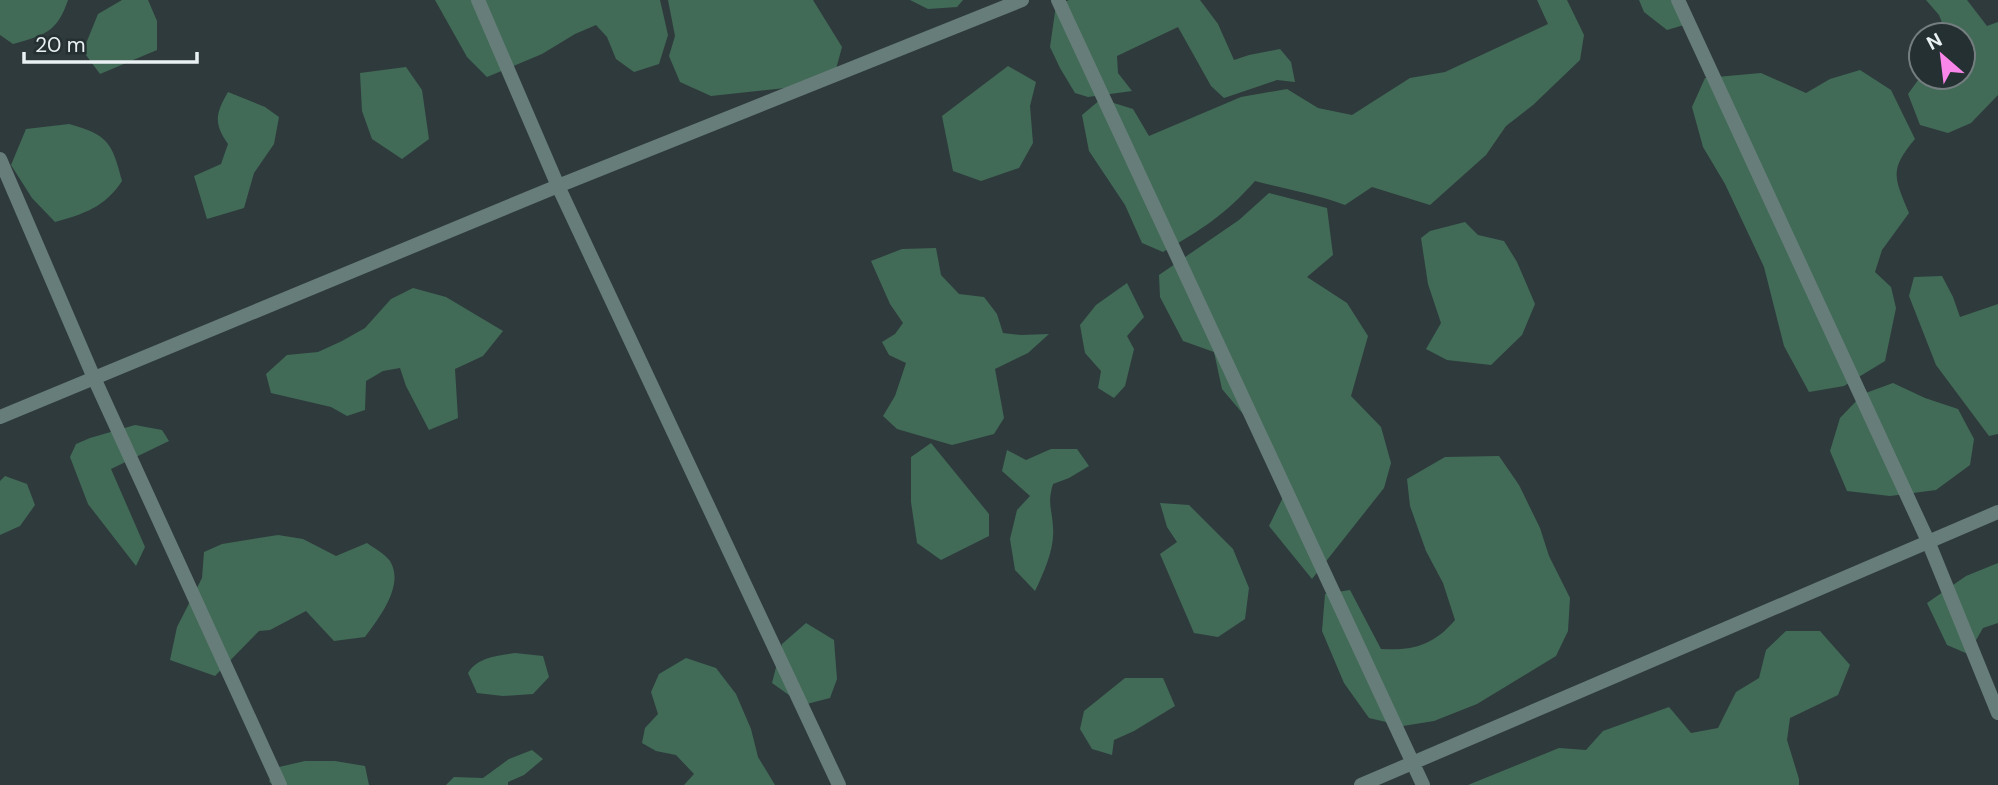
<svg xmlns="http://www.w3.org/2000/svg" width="1998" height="785" viewBox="0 0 1998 785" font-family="'DM Sans',sans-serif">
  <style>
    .forest { fill: #416b57 }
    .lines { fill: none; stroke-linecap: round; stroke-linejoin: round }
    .street { stroke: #677d7a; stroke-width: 14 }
  </style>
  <rect width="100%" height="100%" fill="#2f3a3c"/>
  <path class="forest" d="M0,0H68C57,33 44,35 13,44L0,35Z
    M122,0H148L157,21V50L100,74L83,51L98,14Z
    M435,0H660L668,35L659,64L634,72L616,59L607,37L596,25L575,34L542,54L487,77L467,57Z
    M668,0H813L842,47L836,69L813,85L711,96L680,82L669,56L675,36Z
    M910,0H963L957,7L928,9Z
    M1069,0H1200L1218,24L1234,60L1249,55L1280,49L1291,62L1295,82L1277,80L1224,98L1211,86L1178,27L1117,56L1118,73L1132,91L1088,97L1075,93L1060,68L1050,47L1056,5Z
    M1537,0H1567L1584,35L1580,60L1533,105L1506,126L1486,155L1430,205L1372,187L1345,205C1316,194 1285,189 1255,181C1226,214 1201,230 1163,252L1142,243L1125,205L1089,151L1082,115L1101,99L1133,109L1149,136L1241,97L1287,89L1318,108L1352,115L1410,78L1445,72L1548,24Z
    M1639,0H1678L1684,25L1667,30L1644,12Z
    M1926,0H1967L1987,26L1998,22V95L1971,123L1948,133L1920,125L1908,94L1921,76L1963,77V35H1947L1939,15Z
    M1008,66L1036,82L1030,106L1033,143L1019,168L981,181L953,171L942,116Z
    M406,67L422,90L429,139L402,159L372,139L362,111L360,73Z
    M1860,70L1891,90L1915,139C1889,170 1894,177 1909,213L1882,250L1875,272L1891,287L1896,308L1885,361L1844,386L1809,392L1784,346L1764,267L1725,184L1703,147L1692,107L1705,78L1761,73L1806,93L1830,79Z
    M228,92L265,107L279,117L274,144L254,173L244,208L207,219L194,176L221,164L228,144C213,123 216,113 228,92Z
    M69,124C108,135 112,142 122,181C105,207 84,214 55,222L32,198L11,165L26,129Z
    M1269,193L1327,208L1333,255L1307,277L1347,303L1368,336L1351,396L1381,427L1391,463L1384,488L1312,579L1269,526L1288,487L1265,440L1222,389L1214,352L1183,341L1160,297L1159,275L1239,220Z
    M1465,222L1478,235L1504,241L1517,262L1535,304L1522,335L1491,365L1447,360L1426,349L1441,323L1428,284L1421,238L1430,231Z
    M936,248L941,275L959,294L984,297L997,314L1003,333L1021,335L1049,334L1028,353L995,369L1004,418L994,434L952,445L897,429L883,416L895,396L906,363L889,355L882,342L895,334L903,323L890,304L871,261L902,249Z
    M1942,276L1953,297L1960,317L1998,304V434L1989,436L1936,365L1909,296L1914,277Z
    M1127,283L1144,317L1127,336L1134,349L1125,386L1114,398L1098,388L1101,371L1085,353L1080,325L1096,305Z
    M413,288L446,297L503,331L483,356L455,369L458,418L429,430L406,386L400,368L383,371L366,381L365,410L347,416L331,407L271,393L266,374L287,355L318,352L342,341L365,328L391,299Z
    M1893,383L1925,398L1958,409L1974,439L1970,465L1936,490L1890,496L1847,491L1830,451L1840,418L1863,394Z
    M135,425L162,430L169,441L111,469L145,547L136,566L88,504L70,457L76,444L90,438Z
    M931,443L989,514V536L941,560L917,543L911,502V457Z
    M1051,449H1077L1089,466L1069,478L1053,484C1047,504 1052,508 1053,527C1055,548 1044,572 1035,591L1015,570L1010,539L1017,510L1030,496L1002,471L1007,450L1026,460Z
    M1499,456L1519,485L1540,528L1549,556L1570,598L1568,631L1556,656L1477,704L1434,721L1403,726L1369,718L1344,683L1322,631L1325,594L1350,590L1381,649C1413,651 1434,645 1455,620L1443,583L1426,551L1410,506L1407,479L1445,457Z
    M5,476L27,484L35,505L20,526L0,535V481Z
    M1160,503L1189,505L1233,549L1249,588L1245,619L1218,637L1194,633L1160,554L1177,542L1167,527Z
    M278,535L303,539L336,556L367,543C374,548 385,554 390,561C405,585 379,618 365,637L334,641L306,611L270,630L259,631L215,676L170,660L177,627L202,578L204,552L222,544Z
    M1998,563V623L1983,628L1968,654L1947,645L1927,603L1966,576Z
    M806,623L834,640L837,679L830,698L803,705L772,683L782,644Z
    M1786,631H1820L1850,665L1838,695L1790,718L1787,740L1799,779V785H1468L1559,748L1586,750L1603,731L1669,707L1691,733L1718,728L1736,692L1759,678L1766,650Z
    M515,653L543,656L549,677L533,694L503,696L477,693L468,673C478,657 497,656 515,653Z
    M686,658L716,668L736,694L751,729L758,757L775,785H684L694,774L676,755L656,751L642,743L645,728L658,714L651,692L659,674Z
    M1125,678H1163L1175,706L1134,731L1114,740L1112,755L1092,749L1080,729L1084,711Z
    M532,750L543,759L524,775L508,782V785H446L454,777L483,778L509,759Z
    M305,761H335L365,766L369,785H272L269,781L279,767Z"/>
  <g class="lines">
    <path class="street" d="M478,0L558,186L839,785
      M1058,0L1423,785
      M1678,0L1928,541L1998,713
      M0,159L94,378L280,785
      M0,417L558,186L1022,0
      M1361,785L1998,512"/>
  </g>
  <g transform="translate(1942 56) rotate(332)"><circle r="33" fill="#253032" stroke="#747d7f" stroke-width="2"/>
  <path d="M0-5L12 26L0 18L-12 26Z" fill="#f987e9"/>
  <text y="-10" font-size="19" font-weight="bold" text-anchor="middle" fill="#eaf1f2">N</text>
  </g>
  <path d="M24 52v10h173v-10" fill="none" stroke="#eaf1f2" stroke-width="3.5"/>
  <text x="35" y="52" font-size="21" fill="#eaf1f2" stroke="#253032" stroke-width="5" paint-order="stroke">20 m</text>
</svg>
